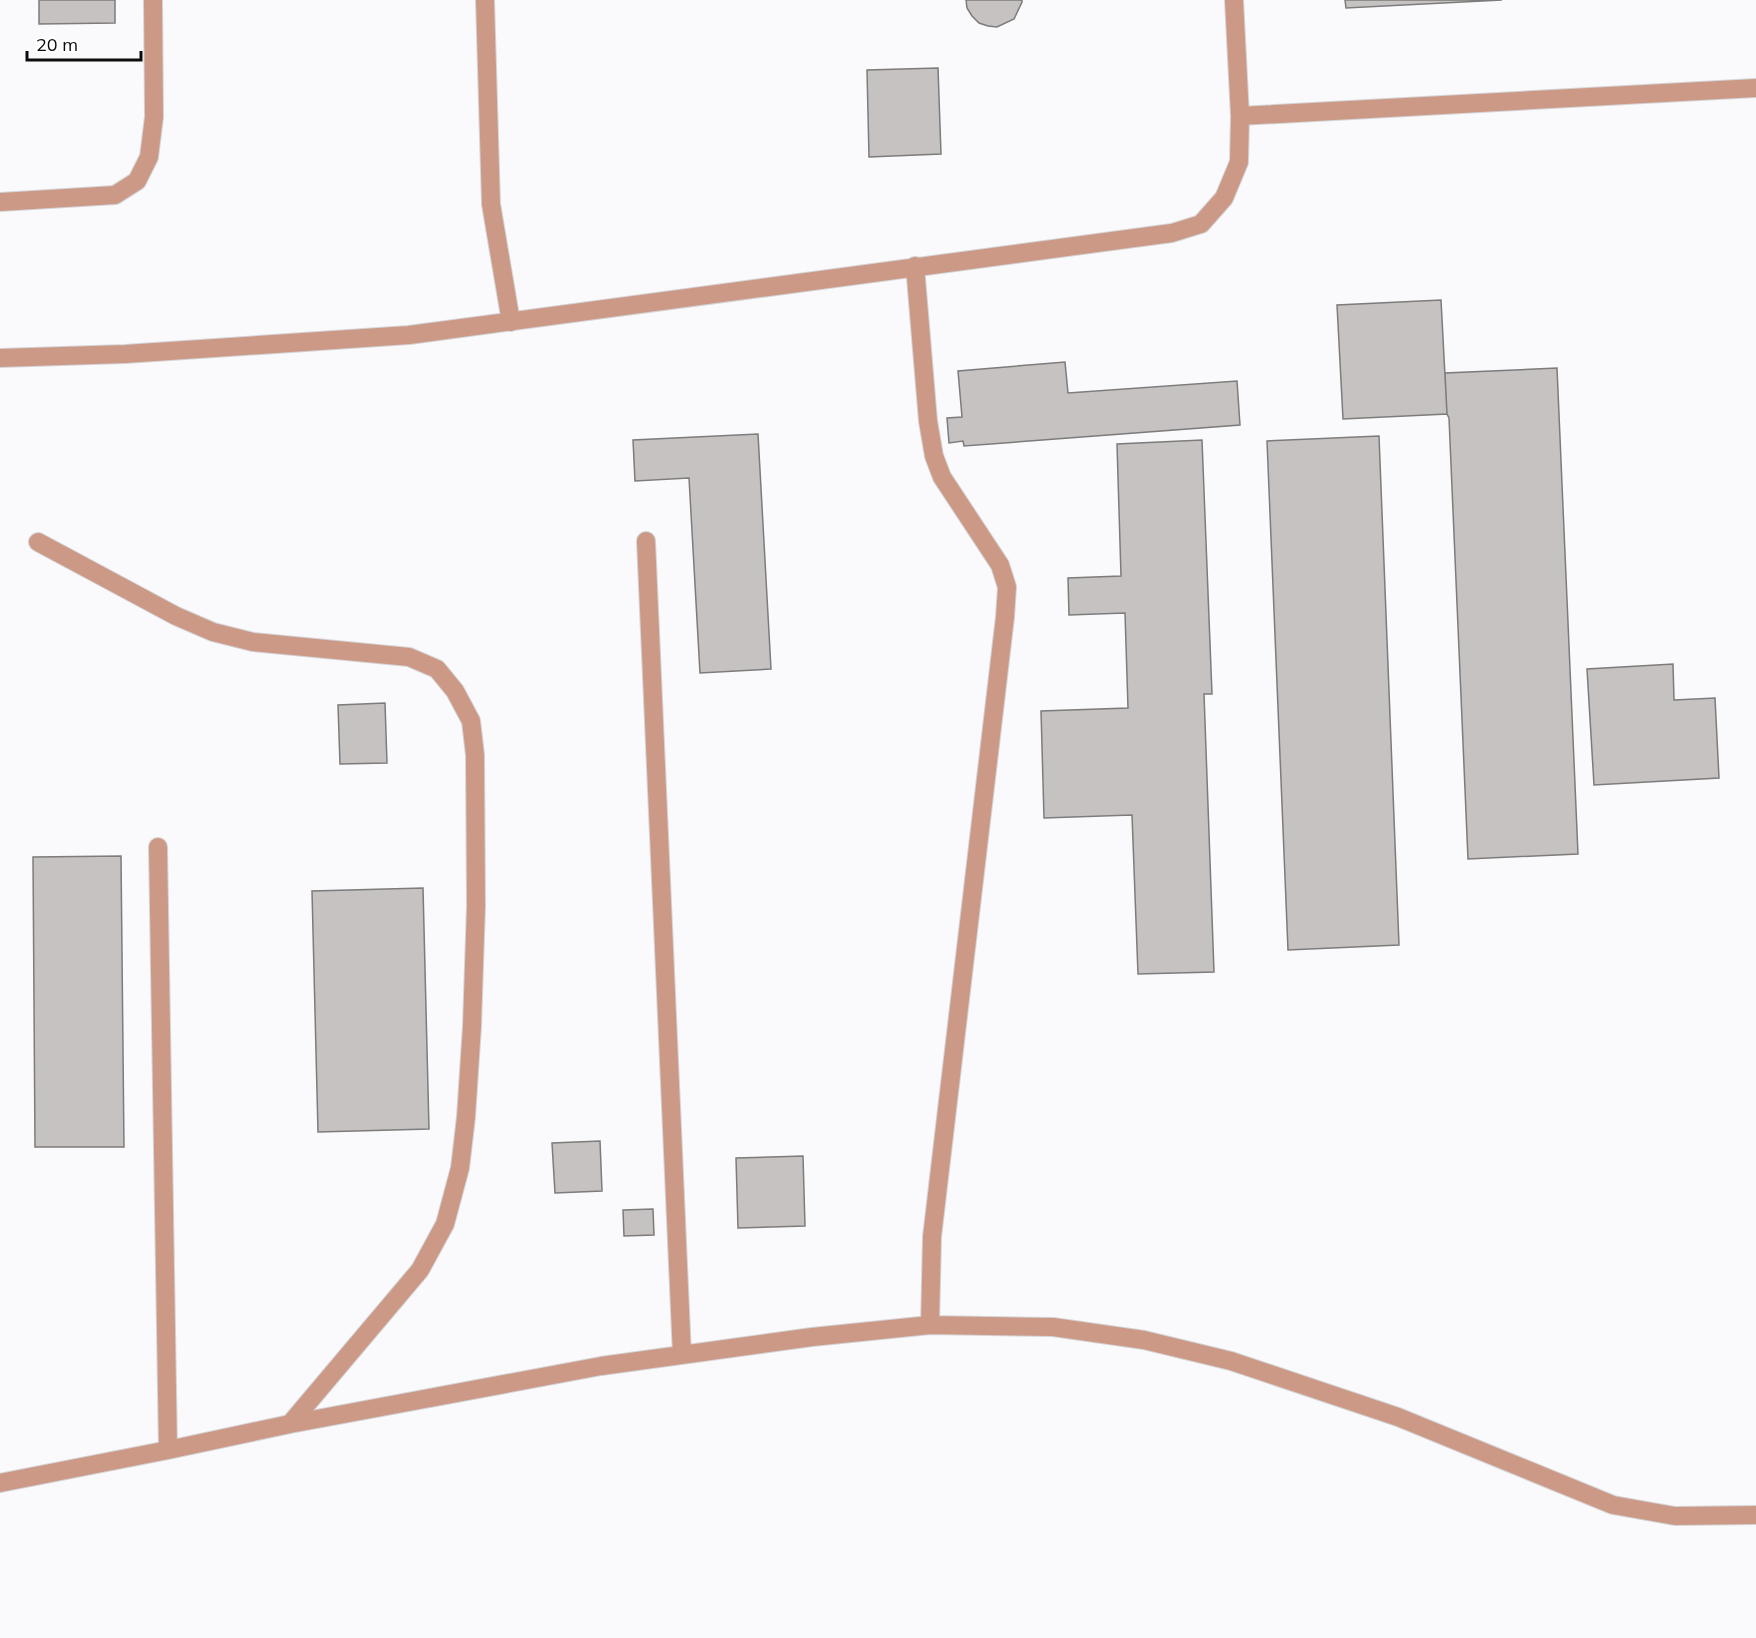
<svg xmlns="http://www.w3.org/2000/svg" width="1756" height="1638" viewBox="0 0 1756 1638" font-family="Mulish,sans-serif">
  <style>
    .building { fill: #c5c2c1; stroke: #7d7b7b; stroke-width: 1.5 }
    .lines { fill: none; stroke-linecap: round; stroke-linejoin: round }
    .minor-casing { stroke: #d4d4d6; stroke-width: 20 }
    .minor { stroke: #cc9986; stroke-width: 18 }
  </style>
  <rect width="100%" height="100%" fill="#fafafc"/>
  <path class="building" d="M39,0H115V23L39,24Z
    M966,0H1022V2L1014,19L997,27L988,26L979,23L972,16L967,8Z
    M1345,0H1502L1346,8Z
    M938,68L941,154L869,157L867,70Z
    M1441,300L1447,414L1343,419L1337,305Z
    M1065,362L1068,393L1237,381L1240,425L964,446L963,441L949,443L947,418L962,417L958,371Z
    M1557,368L1578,854L1468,859L1449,418L1447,414L1445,373Z
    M758,434L771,669L700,673L689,478L635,481L633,440Z
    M1379,436L1399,945L1288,950L1267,441Z
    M1202,440L1212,694H1204L1214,972L1138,974L1132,815L1044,818L1041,711L1128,708L1125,613L1069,615L1068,578L1121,576L1117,444Z
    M1673,664L1674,700L1715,698L1719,778L1594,785L1587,669Z
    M385,703L387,763L340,764L338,705Z
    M121,856L124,1147H35L33,857Z
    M423,888L429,1129L318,1132L312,891Z
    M600,1141L602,1191L555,1193L552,1143Z
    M803,1156L805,1226L738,1228L736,1158Z
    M653,1209L654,1235L624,1236L623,1210Z"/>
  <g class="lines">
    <defs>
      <path id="minor" d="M485,0L491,204L511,322
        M1234,0L1240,116L1756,88
        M0,202L115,195L137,181L149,157L154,117L153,0
        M915,266L928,421L934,456L942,477L1000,565L1007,587L1005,617L932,1237L930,1325
        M0,358L125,354L409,335L1172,233L1201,224L1224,198L1239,162L1240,116
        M646,541L682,1355
        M38,542L176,616L213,632L253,642L409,657L437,669L455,691L471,721L475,755L476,906L472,1026L466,1117L460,1168L445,1224L420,1270L290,1424
        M158,847L168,1450
        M0,1483L168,1450L290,1424L601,1366L812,1337L930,1325L1053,1327L1144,1340L1231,1361L1398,1417L1613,1505L1675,1516L1756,1515"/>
    </defs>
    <use href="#minor" class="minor-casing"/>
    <use href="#minor" class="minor"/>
  </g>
  <path d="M27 51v9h114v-9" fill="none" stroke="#0c0c0d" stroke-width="3"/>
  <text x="36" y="51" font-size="18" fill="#0c0c0d" stroke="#ffffff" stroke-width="4.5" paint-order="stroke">20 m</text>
</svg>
